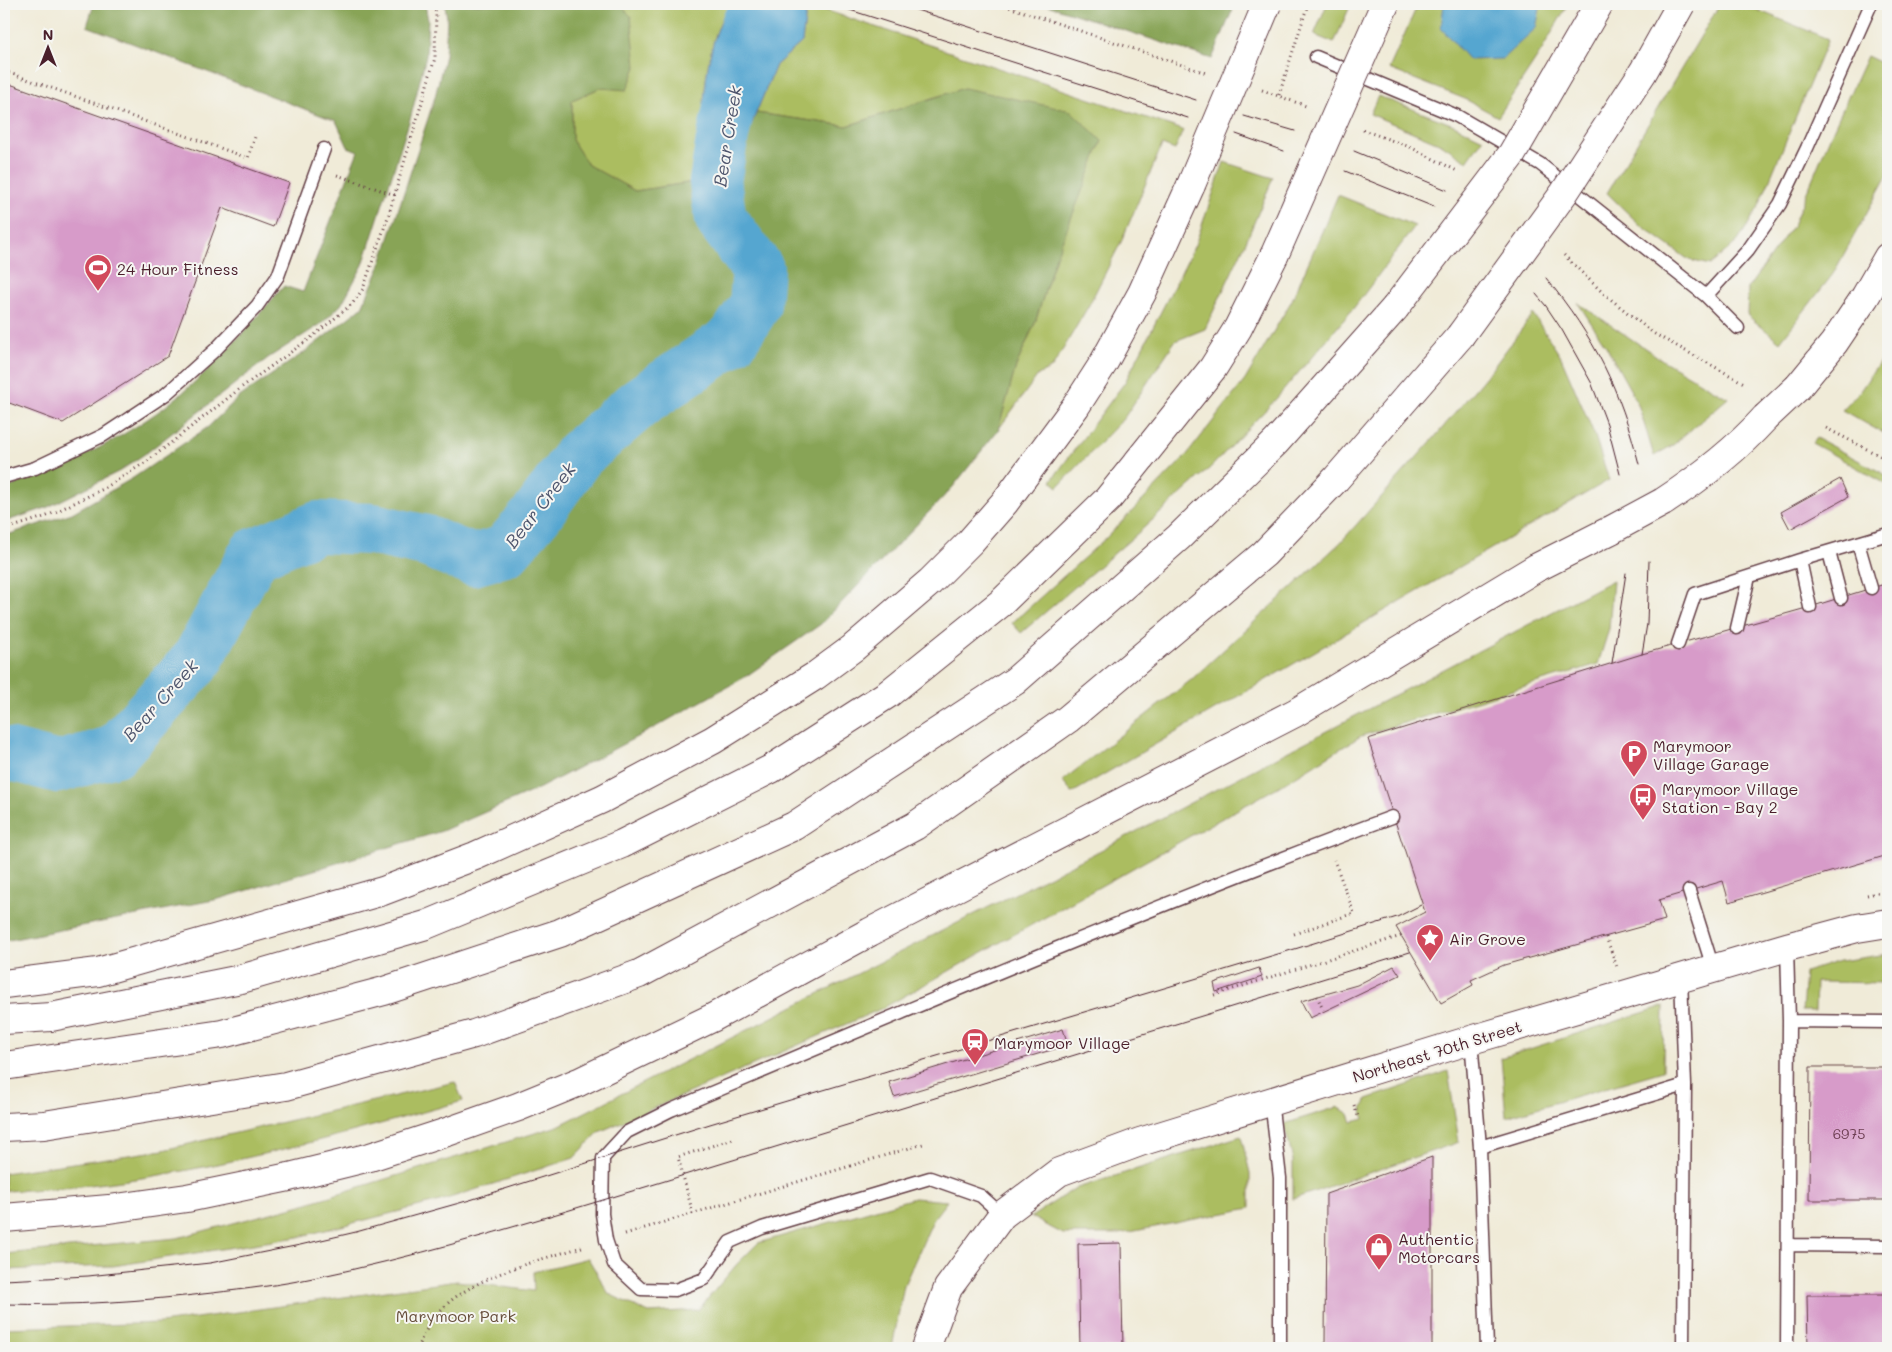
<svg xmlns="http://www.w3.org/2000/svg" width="1892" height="1352" viewBox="0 0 1892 1352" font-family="Mali,sans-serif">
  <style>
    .green { fill: #abbd60; stroke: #7a6e46 }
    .forest { fill: #88a456; stroke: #696240 }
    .water { fill: #55a6d0; stroke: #50627e }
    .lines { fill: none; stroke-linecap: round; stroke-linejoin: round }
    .river { stroke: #55a6d0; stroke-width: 52 }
    .building { fill: #d79bc9 }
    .lane-casing { stroke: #633e45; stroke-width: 15 }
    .secondary-casing { stroke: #633e45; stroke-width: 30 }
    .highway-casing { stroke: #633e45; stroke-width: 30 }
    .path { stroke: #633e45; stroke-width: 3; stroke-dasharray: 1 4; stroke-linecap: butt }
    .lane { stroke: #fff; stroke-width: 12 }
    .secondary { stroke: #fff; stroke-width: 28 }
    .highway { stroke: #fff; stroke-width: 28 }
    .tram { stroke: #4a1f2b; stroke-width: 1 }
    .highway-bridge-casing { stroke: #633e45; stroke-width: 30; stroke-linecap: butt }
    .highway-bridge { stroke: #fff; stroke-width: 28 }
    .labels { text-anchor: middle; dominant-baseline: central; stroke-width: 4; stroke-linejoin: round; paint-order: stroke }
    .number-label { font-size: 14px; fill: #6d3e52 }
    .poi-label { font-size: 16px; fill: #4a1f2b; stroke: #f6f6f2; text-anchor: start }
    .street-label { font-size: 16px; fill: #4a1f2b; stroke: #f6f6f2 }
    .park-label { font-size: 16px; fill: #674e3b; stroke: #f6f6f2 }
    .water-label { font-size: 18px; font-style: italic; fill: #4e556d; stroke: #f6f6f2 }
  </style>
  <rect width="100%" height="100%" fill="#f6f6f2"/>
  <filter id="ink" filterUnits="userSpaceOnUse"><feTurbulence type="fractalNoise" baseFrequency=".02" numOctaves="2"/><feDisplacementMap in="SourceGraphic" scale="10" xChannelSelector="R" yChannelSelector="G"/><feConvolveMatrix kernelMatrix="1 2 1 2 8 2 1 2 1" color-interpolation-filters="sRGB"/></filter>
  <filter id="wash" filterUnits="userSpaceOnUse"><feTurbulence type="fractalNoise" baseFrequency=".0096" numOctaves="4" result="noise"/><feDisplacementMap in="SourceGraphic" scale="20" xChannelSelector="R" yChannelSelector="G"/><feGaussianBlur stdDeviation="1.12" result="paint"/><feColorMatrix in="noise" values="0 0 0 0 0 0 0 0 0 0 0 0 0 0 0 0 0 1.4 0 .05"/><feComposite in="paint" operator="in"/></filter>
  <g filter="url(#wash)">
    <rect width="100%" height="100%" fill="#f0ebd8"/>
    <path class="green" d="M619,4H730C699,53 704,125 701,181L635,191L588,165L572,140V100L600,88L627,89L631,16Z
      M807,4L1183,130L1175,150L1162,145L1122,240L1089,305L1052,368L1038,375L998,430L1016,366L1035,323L1055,259L964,88L847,126L756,113L776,65L802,42Z
      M1327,4H1351L1334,43L1314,35Z
      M1418,4H1568L1542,50L1498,117L1465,99L1389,69Z
      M1720,4H1743L1828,39L1758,208L1738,241L1710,265L1689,260L1639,224L1607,193Z
      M1867,56L1888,66V174L1833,274L1780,342L1747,315L1748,288L1793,225L1833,130Z
      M1378,96L1454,125L1483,139L1467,161L1441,144L1370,114Z
      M1224,162L1273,178L1245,244L1205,329L1175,341L1124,418L1058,487L1051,481L1125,382L1195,245Z
      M1338,195L1415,226L1353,309L1276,399L1210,468L1137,534L1021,633L1012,623L1106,538L1185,457L1245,380L1292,300Z
      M1578,303L1664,361L1728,398L1673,445L1654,456L1638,404L1606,346Z
      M1533,314L1561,357L1595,436L1609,480L1072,793L1062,781L1191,680L1340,543L1434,438L1492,369Z
      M1888,350V436L1842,410L1860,391Z
      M1816,438L1888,476V485L1812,443Z
      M1613,580L1609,629L1598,664L1361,736L1285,783L883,1008L599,1132L574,1158L440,1201L298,1237L113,1266L4,1270V1254L177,1238L301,1205L558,1126L1101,850Z
      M1888,954V983L1816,982L1815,1011H1802L1805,972L1840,961Z
      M1664,1006L1663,1071L1506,1117L1501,1058Z
      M1448,1071L1459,1142L1293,1199V1160L1284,1124L1338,1107L1349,1114L1352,1122L1364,1119L1362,1110L1367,1099Z
      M455,1082L463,1101C313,1143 160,1187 4,1191V1173L163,1150Z
      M1241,1136L1250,1173V1208L1120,1234H1063L1031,1217L1074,1189Z
      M914,1198L947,1201L934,1218L904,1285L892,1348H4V1328L161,1323L457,1281L534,1291L533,1272L588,1258L609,1294L649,1313L698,1310L737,1264L758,1243Z"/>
    <path class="forest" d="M94,4H425L428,20L426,56L411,116L363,265L341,305L321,324L268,358L149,451L120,471L46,508L4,522V489C62,468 116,443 166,406C211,372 247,327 284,286L303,292L358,151L348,147L336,121L87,26Z
      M445,4H619L631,16L636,67L627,90L600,88L572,100V140L588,165L635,191L700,181L732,171L756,113L847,126L964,88L1071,111L1102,141L1055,259L1035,323L1016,366L998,430L952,488L821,624L745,677L652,729L538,789L442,831L219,899L4,941V536L72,513L133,478L208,427L238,398L306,351L362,307L379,269L435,97L445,55L447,19Z
      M1044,4H1235L1212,59Z"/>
    <path class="water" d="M730,4H807L802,42L776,65L732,171L701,181C704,125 699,53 730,4Z
      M1444,4H1541L1536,28L1502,59L1469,60L1441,28Z"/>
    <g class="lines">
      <path class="river" d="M4,753L58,767L115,751L197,660L254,554L318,527L372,529L426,541L473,560L505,551L537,514L579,455L639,403L733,339L755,305L758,269L721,219L715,182L721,145L747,24L762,4"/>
    </g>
    <g id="blocks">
      <path class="building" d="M4,82L289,183L273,227L222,208L168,356L63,423L4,401Z
        M1840,479L1848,497L1790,529L1781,512Z
        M1888,583V855L1729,902L1723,881L1659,900L1665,920L1504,965L1471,980L1473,985L1441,1003L1396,927L1425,912L1368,739L1642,654L1810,607Z
        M1394,966L1400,975L1310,1018L1301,1001L1357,985Z
        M1259,968L1262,977L1216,992L1214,983Z
        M1063,1029L1068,1045L894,1097L889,1082Z
        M1810,1067H1888V1200H1809Z
        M1432,1157V1348H1325L1326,1194Z
        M1121,1243L1123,1348H1080L1078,1244Z
        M1807,1295H1888V1348H1808Z"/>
    </g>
  </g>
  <g filter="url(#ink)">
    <use href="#blocks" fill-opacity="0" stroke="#633e45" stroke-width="1"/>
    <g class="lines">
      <defs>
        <path id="lane" d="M1316,57L1457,116L1540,164L1706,296L1738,328
          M1706,296L1748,250L1780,204L1807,148L1871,4
          M4,477L35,468L104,435L166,394L216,349L257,306L278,276L324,149
          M1858,543L1871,588
          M1829,552L1841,598
          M1800,560L1810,607
          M1737,628L1749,577
          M1678,644L1695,594L1800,560L1888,534
          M1689,891L1713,968
          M1787,947L1789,1021L1787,1348
          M1681,977L1685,1085L1683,1348
          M1789,1021L1888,1022
          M1471,1040L1480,1147L1487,1348
          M1271,1100L1280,1178V1348
          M1480,1147L1685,1085
          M1002,1215L981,1196L930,1178L762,1228L730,1242L704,1279L675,1290L641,1289L614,1264L606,1240L602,1214L603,1158L627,1132L671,1110C910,1009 1149,907 1392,817
          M1788,1245L1888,1246"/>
        <path id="secondary" d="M926,1348L948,1288L1002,1215L1059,1172L1140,1142L1471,1040L1787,947L1857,928L1888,923"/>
        <path id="highway" d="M1798,387L1834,343L1865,297L1888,257
          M1663,502C1700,478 1735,451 1765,418
          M4,984L98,972L383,891L475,856L602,799L713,740L815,676L853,648L930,582L970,542L1005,502L1076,406L1103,364L1142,293L1191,185
          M4,1020L51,1017L241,979L426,925L622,844L771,769L888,694L1001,603L1108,499L1213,368L1238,328L1274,256
          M4,1066L222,1034L384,991L560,933L794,826L1015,681L1179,537L1276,442L1395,308
          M4,1127L44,1125L286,1086L474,1034L639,974L915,826L1068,719L1264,554L1336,479L1460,336
          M4,1218L109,1209L187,1198L289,1177L370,1157L447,1132L518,1107L579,1082L712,1018L870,932L1295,713L1536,568L1611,530"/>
      </defs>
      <use href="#lane" class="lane-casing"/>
      <use href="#secondary" class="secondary-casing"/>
      <use href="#highway" class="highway-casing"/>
      <path class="path" d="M1000,4L1206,73
        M4,71L248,158L256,134
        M1262,90L1306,106
        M1279,95L1308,4
        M1363,130L1410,147L1459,172
        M337,175L395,195
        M1564,255L1603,293L1653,333L1744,383
        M1826,428L1888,460
        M4,530L47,516L103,489L149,460L242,387L312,337L352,304L363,289L388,217L435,58L436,13L433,4
        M1867,895L1888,891
        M1294,934L1354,913L1334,860
        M1606,937L1617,967
        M1214,995L1401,936
        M1317,996L1323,1010
        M1354,1105L1358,1116
        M693,1214L678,1157L736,1138
        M625,1234L923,1144
        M417,1348C425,1330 437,1311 453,1299C491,1271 541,1260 585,1246"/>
      <use href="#lane" class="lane"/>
      <use href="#secondary" class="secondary"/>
      <use href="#highway" class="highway"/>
      <path class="tram" d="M831,4L1188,118
        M898,4L1196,100
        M1244,116L1295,131
        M1236,134L1284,151
        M1354,151L1447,190
        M1345,171L1434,207
        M1546,278C1595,338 1620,389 1639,464
        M1536,294L1546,306L1562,330L1591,382L1607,424L1620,474
        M1642,654L1647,624L1649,561
        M1612,663L1626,573
        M4,1280L88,1276L210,1263L300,1245L356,1232L470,1200L710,1124L1298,948L1397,917L1421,905
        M4,1304C73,1306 143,1301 212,1293C246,1289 280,1285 313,1278C411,1258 507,1229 603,1200L1410,952"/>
      <defs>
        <path id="highway-bridge" d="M1191,185L1267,4
          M1274,256L1385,4
          M1395,308L1512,154L1599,4
          M1460,336L1564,193L1643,72L1681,4
          M1765,418L1798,387
          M1611,530L1663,502"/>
      </defs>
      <use href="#highway-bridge" class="highway-bridge-casing"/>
      <use href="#highway-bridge" class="highway-bridge"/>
    </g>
  </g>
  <defs>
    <symbol id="stadium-pin" viewBox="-11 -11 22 30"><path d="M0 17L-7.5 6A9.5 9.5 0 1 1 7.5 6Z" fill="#d1495b" stroke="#f6f6f2"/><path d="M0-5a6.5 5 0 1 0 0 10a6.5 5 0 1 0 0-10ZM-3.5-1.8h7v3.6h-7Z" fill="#fff"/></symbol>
    <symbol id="parking-pin" viewBox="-11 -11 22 30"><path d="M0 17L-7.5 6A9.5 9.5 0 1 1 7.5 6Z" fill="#d1495b" stroke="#f6f6f2"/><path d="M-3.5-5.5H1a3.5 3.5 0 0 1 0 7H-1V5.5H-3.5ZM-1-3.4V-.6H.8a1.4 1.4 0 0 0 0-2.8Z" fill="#fff"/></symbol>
    <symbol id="bus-pin" viewBox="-11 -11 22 30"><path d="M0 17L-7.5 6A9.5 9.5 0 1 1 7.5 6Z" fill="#d1495b" stroke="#f6f6f2"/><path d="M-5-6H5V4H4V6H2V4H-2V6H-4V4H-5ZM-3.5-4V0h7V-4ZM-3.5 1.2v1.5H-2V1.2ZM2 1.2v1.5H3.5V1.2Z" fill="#fff"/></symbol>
    <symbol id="sight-pin" viewBox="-11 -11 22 30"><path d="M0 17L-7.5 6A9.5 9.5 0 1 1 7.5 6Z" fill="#d1495b" stroke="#f6f6f2"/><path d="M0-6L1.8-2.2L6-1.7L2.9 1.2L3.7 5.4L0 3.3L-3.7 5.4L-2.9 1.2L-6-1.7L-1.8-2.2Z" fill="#fff"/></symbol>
    <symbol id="station-pin" viewBox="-11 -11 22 30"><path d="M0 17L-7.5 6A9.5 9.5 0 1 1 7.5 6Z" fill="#d1495b" stroke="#f6f6f2"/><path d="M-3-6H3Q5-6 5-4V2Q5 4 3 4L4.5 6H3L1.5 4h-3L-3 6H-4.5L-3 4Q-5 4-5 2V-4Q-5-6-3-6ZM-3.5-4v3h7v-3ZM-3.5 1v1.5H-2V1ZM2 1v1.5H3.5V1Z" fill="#fff"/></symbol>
    <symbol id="shop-pin" viewBox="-11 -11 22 30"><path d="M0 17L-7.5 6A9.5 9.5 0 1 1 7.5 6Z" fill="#d1495b" stroke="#f6f6f2"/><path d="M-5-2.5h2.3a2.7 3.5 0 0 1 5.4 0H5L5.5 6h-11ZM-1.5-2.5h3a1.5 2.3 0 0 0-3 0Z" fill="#fff"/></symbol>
  </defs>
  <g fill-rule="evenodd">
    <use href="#stadium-pin" x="82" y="252" width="32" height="43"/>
    <use href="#parking-pin" x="1618" y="738" width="32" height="43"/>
    <use href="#bus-pin" x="1627" y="781" width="32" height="43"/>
    <use href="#sight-pin" x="1414" y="922" width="32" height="43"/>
    <use href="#station-pin" x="959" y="1026" width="32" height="43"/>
    <use href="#shop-pin" x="1363" y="1231" width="32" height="43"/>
  </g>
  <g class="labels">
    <g class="number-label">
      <text x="1849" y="1133">6975</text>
    </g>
    <g class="poi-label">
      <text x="117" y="268">24 Hour Fitness</text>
      <text x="1653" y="745">Marymoor<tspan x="1653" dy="18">Village Garage</tspan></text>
      <text x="1662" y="788">Marymoor Village<tspan x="1662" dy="18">Station - Bay 2</tspan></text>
      <text x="1449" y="938">Air Grove</text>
      <text x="994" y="1042">Marymoor Village</text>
      <text x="1398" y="1238">Authentic<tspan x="1398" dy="18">Motorcars</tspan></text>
    </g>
    <g class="street-label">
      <text transform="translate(1437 1051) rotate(-17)">Northeast 70th Street</text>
    </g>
    <g class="park-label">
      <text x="456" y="1315">Marymoor Park</text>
    </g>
    <g class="water-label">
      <text transform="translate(727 136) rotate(-81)">Bear Creek</text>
      <text transform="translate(540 505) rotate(-52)">Bear Creek</text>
      <text transform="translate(160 700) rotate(-48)">Bear Creek</text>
    </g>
  </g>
  <rect width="1892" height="1352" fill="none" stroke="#f6f6f2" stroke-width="20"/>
  <g transform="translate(48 48)" stroke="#f6f6f2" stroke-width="4" paint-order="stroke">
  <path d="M0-4L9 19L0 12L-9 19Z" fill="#4a1f2b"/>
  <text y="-8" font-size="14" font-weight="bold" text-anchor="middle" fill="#4a1f2b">N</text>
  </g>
</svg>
